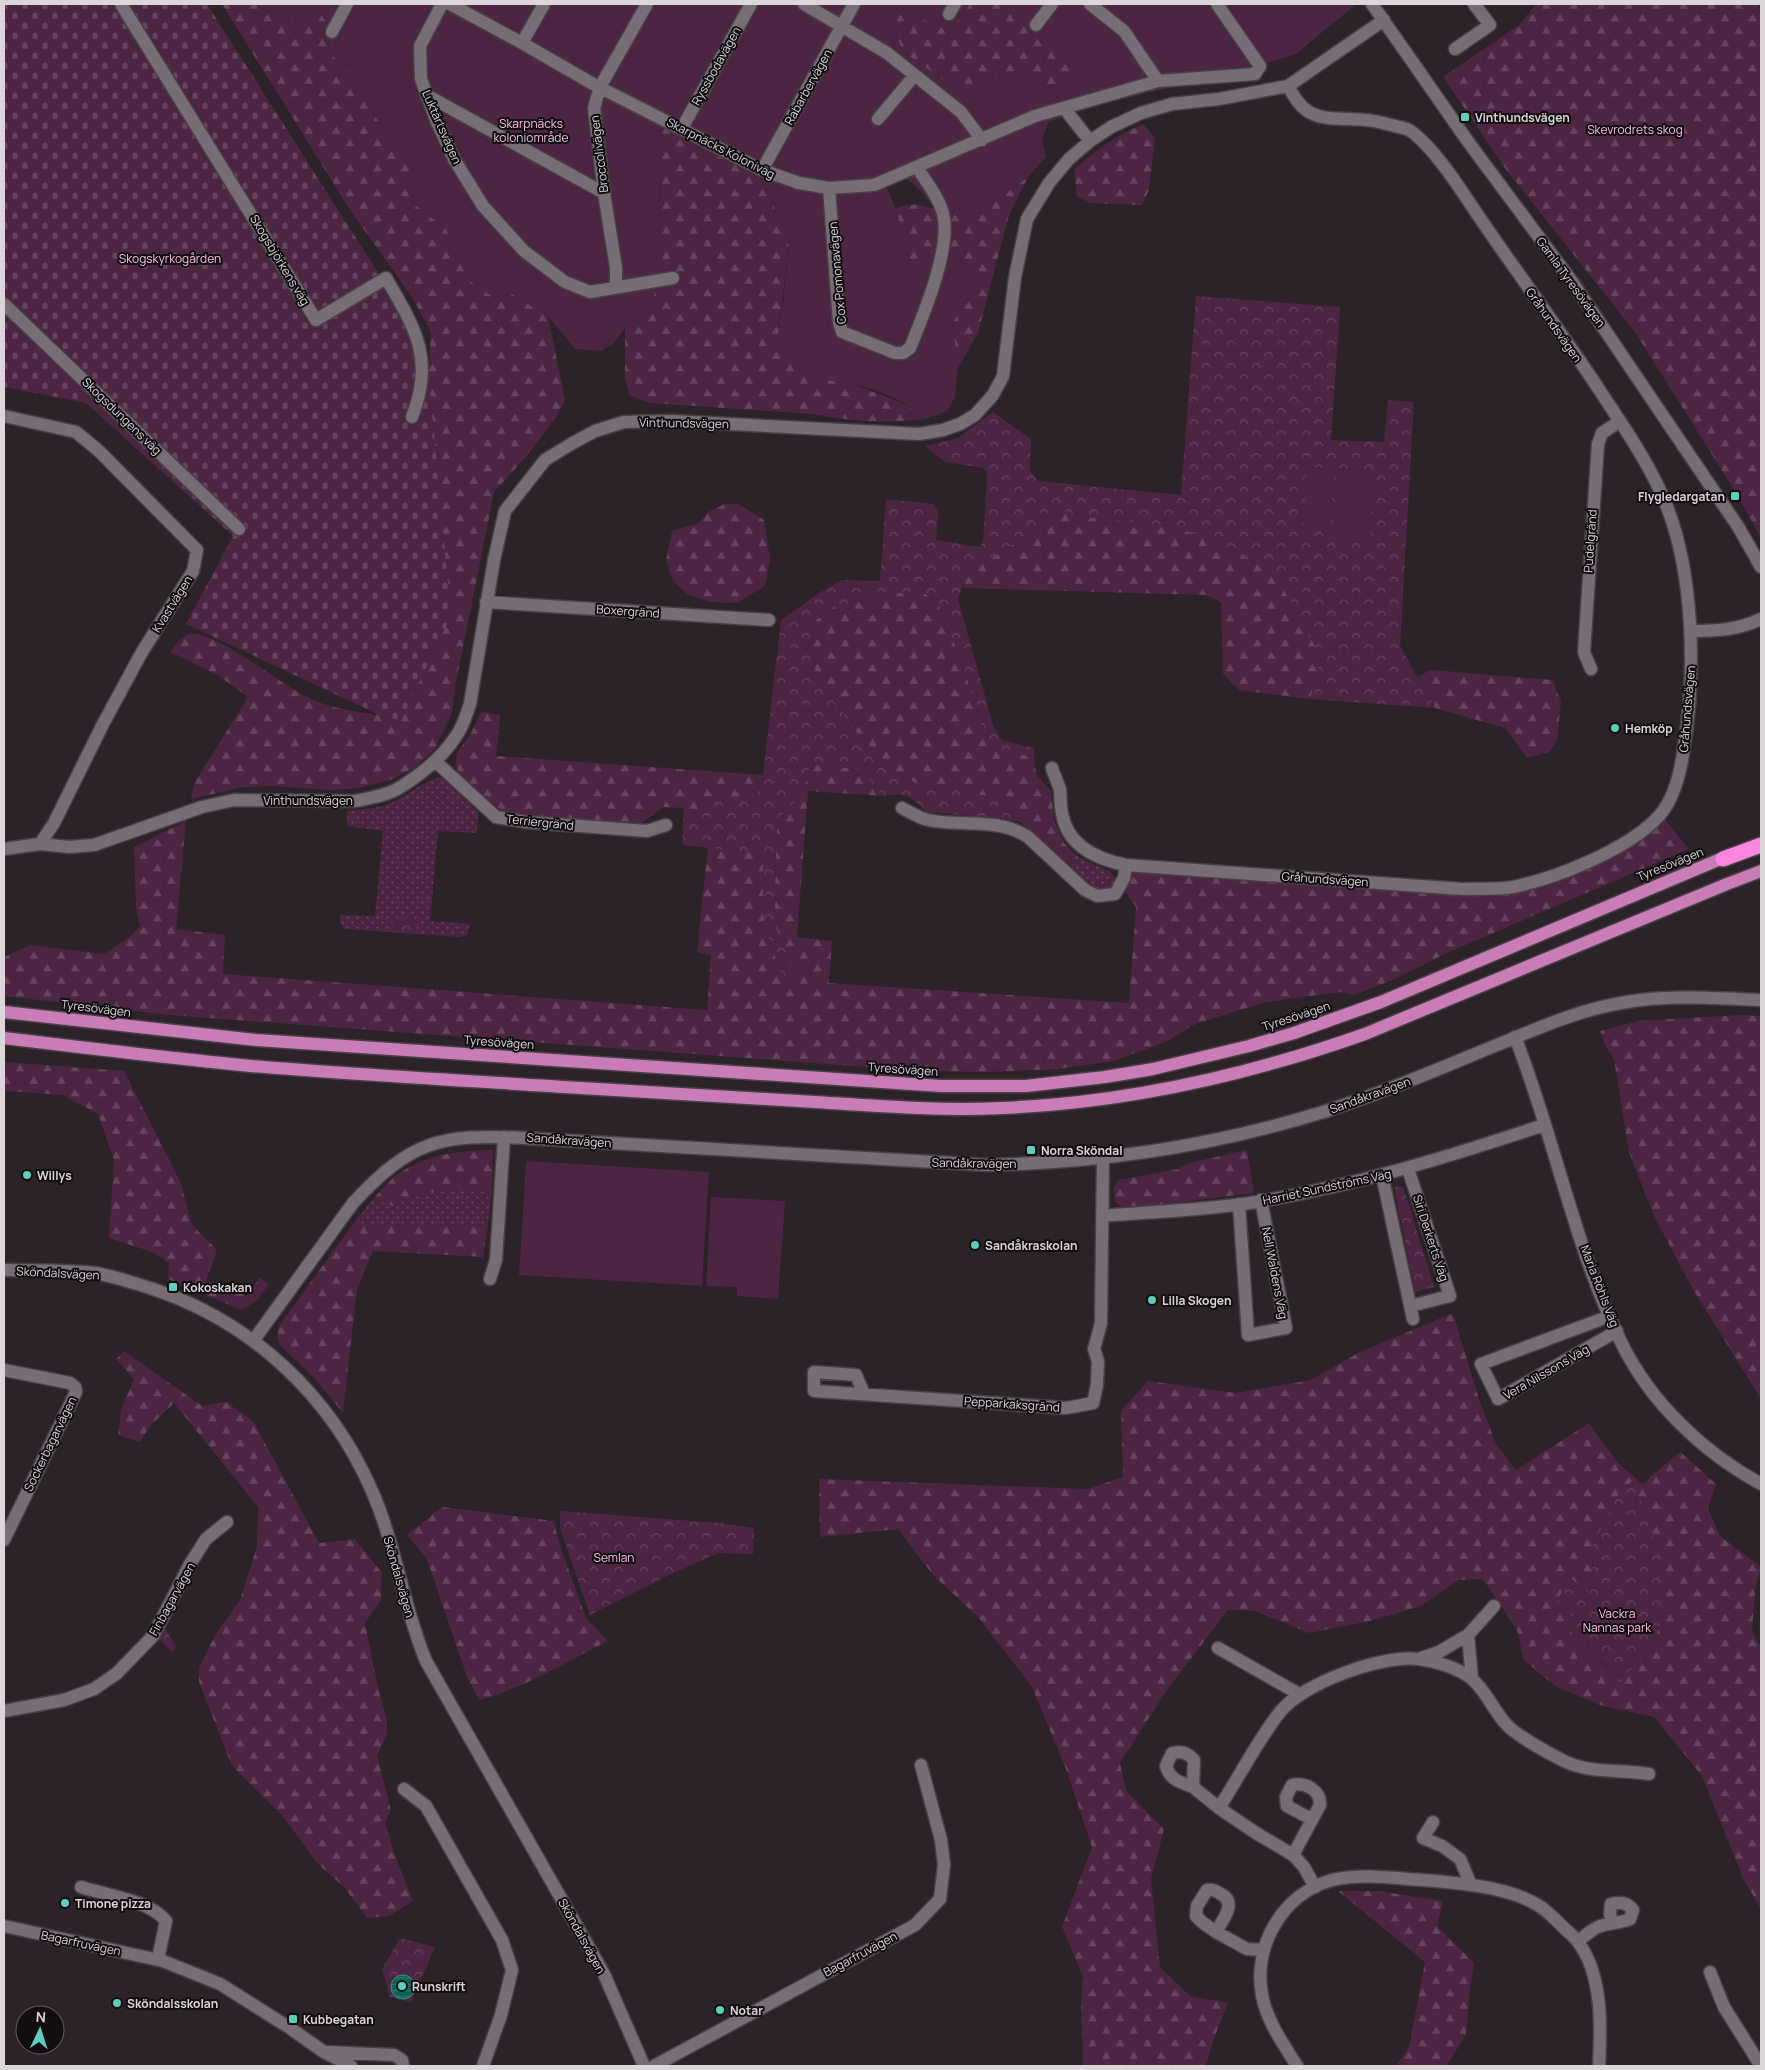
<svg xmlns="http://www.w3.org/2000/svg" width="1765" height="2070" viewBox="0 0 1765 2070" font-family="Manrope,sans-serif">
  <style>
    .grass { fill: url(#grass-dots) }
    .forest { fill: url(#forest-firs); fill-rule: evenodd }
    .cemetery { fill: url(#cemetery-stones) }
    .park { fill: url(#park-crowns) }
    .garden { fill: #4c2542 }
    .water { fill: url(#water-rules); stroke: #46877f }
    .lines { fill: none; stroke-linecap: round; stroke-linejoin: round }
    .minor-casing { stroke: #474145; stroke-width: 15 }
    .major-casing { stroke: #474145; stroke-width: 15 }
    .highway-casing { stroke: #474145; stroke-width: 18 }
    .minor { stroke: #776d74; stroke-width: 12 }
    .major { stroke: #c97cb5; stroke-width: 12 }
    .highway { stroke: #ff86e0; stroke-width: 15 }
    .poi-dot { fill: #5ccebb; stroke: #110d10; stroke-width: 2 }
    .labels { text-anchor: middle; dominant-baseline: central; stroke-width: 4; stroke-linejoin: round; paint-order: stroke }
    .street-label { font-size: 12px; fill: #dcd6da; stroke: #110d10 }
    .poi-label { font-size: 12px; font-weight: bold; fill: #dcd6da; stroke: #110d10; text-anchor: start }
    .park-label { font-size: 12px; fill: #fcbfea; stroke: #110d10 }
  </style>
  <defs>
    <pattern id="grass-dots" width="8" height="8" patternUnits="userSpaceOnUse" patternTransform="scale(1.25)"><rect width="8" height="8" fill="#4c2542"/><path d="M2 2h.1M6 6h.1" fill="none" stroke="#65445d" stroke-width="1.8" stroke-linecap="round"/></pattern>
    <pattern id="forest-firs" width="22" height="20" patternUnits="userSpaceOnUse" patternTransform="scale(1.25)"><rect width="22" height="20" fill="#4c2542"/><path d="M5 1l3.5 6h-7zM16 11l3.5 6h-7z" fill="#65445d"/></pattern>
    <pattern id="cemetery-stones" width="16" height="16" patternUnits="userSpaceOnUse" patternTransform="scale(1.25)"><rect width="16" height="16" fill="#4c2542"/><path d="M2 7V4a2 2 0 0 1 4 0v3zM10 15v-3a2 2 0 0 1 4 0v3z" fill="#65445d"/></pattern>
    <pattern id="park-crowns" width="20" height="18" patternUnits="userSpaceOnUse" patternTransform="scale(1.25)"><rect width="20" height="18" fill="#4c2542"/><path d="M2 6a3 3 0 1 1 6 0M12 15a3 3 0 1 1 6 0" fill="none" stroke="#65445d"/></pattern>
    <pattern id="water-rules" width="6" height="5" patternUnits="userSpaceOnUse" patternTransform="scale(1.25)"><rect width="6" height="5" fill="#066558"/><path d="M0 2.5h6" fill="none" stroke="#2a7a6f"/></pattern>
  </defs>
  <rect width="100%" height="100%" fill="#2b2328"/>
  <path class="grass" d="M441,777L449,782L478,812L477,833L438,831L430,921L470,924L467,935L460,937L344,929L340,922V915L375,916L383,831L347,826V811C362,809 377,809 391,803C408,796 423,780 441,777Z
    M1078,857L1109,871L1115,877L1114,883L1107,891C1091,890 1083,879 1072,868Z
    M492,1188L488,1226L353,1224L373,1199L393,1206L419,1193Z"/>
  <path class="forest" d="M222,4H262L274,14L299,23L308,17L322,15L328,26L329,52L353,76L373,113L414,173L412,202L446,229L493,297L512,294L548,316L565,400L555,419L524,459L494,492L456,682L452,712L435,749L414,768L390,780L360,788L330,790L272,786L244,787L191,799L194,784L248,697L219,676L171,652C176,644 180,637 190,634C213,629 283,686 307,697C329,708 353,711 377,715L412,662L431,333L412,297L350,210Z
    M969,4H1017L1024,17L1062,55L1073,72L1053,88L1028,79L1014,71L960,92L902,51L893,27L903,9L946,30L962,17Z
    M1536,4H1757L1761,10V538L1738,496L1635,332L1505,168L1443,77L1519,25Z
    M1143,124L1155,138L1149,190L1142,205L1090,203L1077,196L1074,170C1098,148 1114,137 1143,124Z
    M664,127L760,178L768,191L789,245L778,337C804,353 830,370 857,385C881,397 905,399 925,419C887,423 850,422 813,414L651,403L629,395L625,378V328L654,299L660,203L657,131Z
    M1028,177L1009,215L978,333L958,368L952,323L978,282L955,251L909,260L896,209L898,207L917,204L963,217L1000,197Z
    M725,504H738L764,520L770,559L765,586L737,603L710,602L687,594L673,581L666,560L672,531L699,523L708,512Z
    M1055,510L1069,511L1079,516L1169,526L1218,540L1258,565L1281,585L1322,657L1310,699L1239,690L1223,674L1221,602L1206,595L963,588L967,575L1006,548L1037,532L1043,514Z
    M921,591L937,601L962,661L980,722L1010,754L1034,756L1036,774L1051,791L1054,820L1064,843L1078,857L1072,868L1034,833L988,796L920,785L893,772L857,733L834,700L814,668L812,623L836,605L903,592Z
    M1430,670L1552,680L1561,701L1557,741L1549,752L1527,758L1505,728L1435,708L1418,677Z
    M481,712L500,715L496,756L763,775L757,794L706,804L683,824L684,808L663,807L642,823L525,816L503,811L490,802L459,773L455,765L457,753L470,735Z
    M816,765L859,769L884,796L808,791L797,937L832,941L829,983L1129,1003L1136,907L1125,891L1131,874L1138,871L1497,894L1552,879L1662,816L1689,849L1449,952L1390,981L1354,995L1341,992L1266,1002L1195,1024L1168,1041L1114,1061L1057,1069L986,1072L920,1071L170,1015L4,996V957L30,945L104,954L130,937L140,926L136,906L134,847L186,821L176,929L225,935L223,974L707,1010L711,955L697,952L708,847L756,853L763,858L764,924L783,980L794,974L774,923L777,820L803,793L808,770Z
    M1740,1015L1761,1016V1399L1694,1291L1654,1216L1629,1152L1614,1059L1606,1047L1600,1031L1638,1021Z
    M4,1062L124,1071L180,1181L192,1225L217,1250L206,1280L246,1296L260,1278L269,1284L257,1300L242,1310L168,1279L169,1263L152,1252L109,1238L114,1160L98,1114L63,1095L4,1091Z
    M493,1150L492,1188L419,1193L393,1206L373,1199C382,1190 391,1178 401,1172C429,1153 461,1151 493,1150Z
    M1247,1150L1254,1193L1125,1209L1115,1202L1114,1188L1118,1180L1178,1169L1189,1163Z
    M353,1224L488,1226L483,1257L373,1251L357,1289L343,1413L317,1381L280,1345L277,1337L279,1326Z
    M1453,1313L1479,1399L1496,1444L1516,1470L1589,1423L1617,1462L1642,1484L1680,1452L1716,1484L1708,1508L1720,1536L1761,1567L1755,1591L1752,1631L1761,1648V1909L1744,1880L1702,1776L1654,1717L1600,1705L1555,1686L1524,1660L1517,1630L1483,1579L1458,1580L1421,1606L1370,1621L1309,1633L1255,1611L1228,1610L1169,1687L1120,1763L1126,1791L1164,1829L1151,1879L1160,1967L1190,1996L1228,2003L1214,2038L1206,2066H1083L1081,2001L1083,1976L1062,1927L1092,1847L1066,1769L1032,1687L978,1617L933,1575L898,1529L820,1537L819,1479L1088,1489L1123,1477L1121,1411L1148,1381L1236,1393L1311,1380L1358,1353ZM1593,1544L1612,1672L1563,1624L1572,1611L1556,1601L1588,1591L1592,1585Z
    M124,1351L202,1406L226,1402L253,1421L319,1543L355,1539L382,1573L381,1600L365,1623L379,1692L387,1720V1733L377,1756L391,1810L385,1822L394,1853L413,1901L389,1916L367,1918L344,1887L318,1864L281,1814L232,1766L199,1682V1667L217,1632L240,1600L257,1546L258,1507L174,1403L150,1426L140,1442L118,1435L121,1410L134,1379L116,1359Z
    M442,1507L554,1521L559,1543L586,1618L608,1641C566,1662 525,1688 479,1700L467,1677L427,1559L407,1535Z
    M1338,1891H1378L1443,1901L1437,1926L1474,1963L1470,1989L1466,2035L1446,2066H1396L1409,2047L1425,1962Z"/>
  <path class="cemetery" d="M4,4H207L426,348L451,616L399,724L186,624L233,536L86,403L4,387Z"/>
  <path class="park" d="M1196,296L1340,307L1331,440L1384,442L1388,400L1414,402L1400,646L1435,708L1310,699L1321,657L1281,585L1258,565L1217,540L1169,526L1079,516C1066,510 1056,510 1043,514L1037,532L1006,548L967,575L958,599L994,728L1002,740L1034,748V756L1010,754L992,746L980,722L962,661L937,601L921,591L903,592L836,605L812,623L814,668L834,700L857,733L893,772L920,785L988,796L1021,822L1000,818L926,812C911,796 906,792 884,796L859,769L816,765L808,770L803,793L777,820L774,923L795,974L783,980L764,924L763,858L756,853L682,845L683,824L706,804L757,794L763,775L781,620L819,593L842,580L880,581L886,499L934,504L938,511L936,540L978,547L983,543L987,475L984,468L945,462L925,446L956,439L993,412L1031,439L1030,471L1038,481L1181,495Z
    M393,916L418,917L417,934L392,932Z
    M1403,1186L1434,1287L1415,1292L1394,1187Z
    M1633,1480C1648,1524 1676,1584 1658,1630C1651,1650 1634,1667 1619,1682L1607,1666L1563,1624L1572,1611L1556,1601L1572,1579L1588,1591L1592,1586L1593,1544L1617,1496Z
    M560,1511L719,1523L754,1528L753,1554L718,1553L671,1574L590,1615L560,1528Z
    M162,1623L176,1647L172,1652L156,1636Z
    M400,1938L435,1947L411,2002L390,1997L382,1969Z"/>
  <path class="garden" d="M262,4H969L962,17L946,30L903,9L893,27L902,51L960,92L1014,71L1028,79L1053,88L1073,72L1062,55L1024,17L1017,4H1354L1355,5L1296,54L1253,68L1096,105L1049,122L1042,139L1046,157L1028,177L1000,197L963,217L935,209L921,191L906,178L885,184L896,209L909,260L955,251L978,282L952,323L958,368L955,397L947,411L925,419C908,402 880,390 856,385C840,382 814,380 801,368C792,360 785,347 778,337L784,293L789,245L768,191L760,178L664,127L657,131L660,203L654,299L625,328L613,344L601,351L575,349L548,316L512,294L493,297L470,281L446,229L412,202L414,173L373,113L353,76L329,52L328,26L322,15L308,17L299,23L274,14Z
    M1308,467L1334,469L1330,530L1303,528Z
    M1338,468L1375,471L1369,543L1333,540Z
    M526,1161L709,1172L702,1286L519,1275Z
    M711,1197L785,1201L778,1299L737,1296V1287L706,1286Z"/>
  <path class="water" d="M391 1987a12 12 0 1 1 24 0a12 12 0 1 1-24 0Z"/>
  <g class="lines">
    <defs>
      <path id="minor" d="M121,4L316,320L386,278C415,328 435,359 412,417
        M442,4L420,46L421,79L436,120L454,159L483,206L524,251L565,282L590,292L673,278
        M450,4L522,43L593,84L762,170L799,183L829,188L874,185L1035,116L1158,81L1255,74L1260,66L1217,4
        M804,4L887,53L961,112L982,140
        M1090,4L1124,31L1158,81
        M1372,4L1469,143L1573,283L1739,528L1761,567
        M949,14L955,4
        M1036,25L1052,4
        M332,32L347,4
        M522,43L544,4
        M1455,49L1490,25L1474,4
        M428,96L604,193
        M1064,108L1090,141
        M878,119L914,76
        M682,128L751,4
        M762,170L854,4
        M829,188L839,322L842,332L895,353H903L910,348C923,316 952,247 943,214C939,197 926,182 917,167
        M616,287V268L604,193L594,108L600,87L647,4
        M4,304L239,529
        M4,416L76,432L99,451L197,550L193,571L142,652L103,724L54,823L40,844
        M486,602L769,620
        M1691,631C1716,631 1738,630 1761,619
        M1591,669L1584,652L1598,444L1602,433L1620,421
        M435,761L496,817L526,822L647,831L666,825
        M1052,768C1054,775 1058,782 1060,790C1061,797 1060,805 1062,813C1067,845 1096,859 1126,865L1462,889C1479,888 1497,890 1513,887C1557,878 1629,849 1659,816C1675,798 1681,770 1684,747C1696,674 1694,571 1665,502C1649,463 1625,429 1602,394C1559,328 1511,265 1467,199C1454,179 1428,142 1409,130C1402,127 1394,126 1387,124C1379,122 1372,120 1365,120C1347,118 1324,121 1309,112C1299,106 1293,95 1288,86
        M902,808C910,812 919,818 928,820C961,827 998,817 1028,837L1085,890L1097,896L1115,894L1124,878L1126,865
        M4,849L40,844L69,847L94,845L202,807L234,800L355,801C369,798 386,796 399,788C420,775 443,757 456,736C463,727 466,715 470,704L494,560L505,511L545,460L571,444L595,431L624,422L672,421L919,434L943,430L960,424L975,415L993,395L1003,376L1015,277L1027,219L1049,183L1069,159L1090,141L1111,127L1141,113L1172,104L1219,99L1288,86L1384,20
        M1515,1037C1555,1138 1574,1247 1622,1344C1651,1403 1704,1453 1761,1484
        M1408,1169L1450,1296L1410,1306
        M1382,1175L1413,1319
        M1239,1204L1248,1335L1286,1328L1261,1200
        M1102,1216C1151,1212 1202,1210 1250,1203C1351,1187 1448,1157 1544,1125
        M4,1270C34,1270 65,1270 95,1273C114,1276 134,1283 153,1289C252,1322 331,1396 372,1491C396,1546 403,1606 426,1661L604,1974L644,2066
        M490,1279L496,1260L504,1137
        M1610,1316L1481,1364L1498,1399L1617,1331
        M253,1341L353,1203C411,1140 441,1134 524,1138L986,1165C1100,1163 1213,1146 1323,1112C1380,1094 1436,1070 1492,1047C1534,1030 1575,1011 1621,1003C1667,994 1715,998 1761,1000
        M4,1370L70,1383L75,1387L76,1392L4,1540
        M864,1394L856,1375L814,1372V1391L1066,1408L1093,1403L1097,1385L1098,1361L1094,1349L1101,1323L1103,1159
        M1468,1635L1472,1679
        M1218,1648L1299,1694
        M1418,1659L1439,1652L1468,1635L1494,1606
        M4,1711L64,1700L94,1689L116,1674L153,1636L190,1564L206,1539L227,1522
        M1193,1787C1180,1782 1170,1780 1166,1766L1172,1753C1181,1751 1187,1752 1194,1760L1193,1787L1219,1808L1256,1833L1293,1855L1304,1867L1315,1887
        M404,1789L426,1806L502,1940L512,1970L501,2015L483,2066
        M1219,1808C1239,1777 1258,1740 1280,1712C1303,1683 1383,1654 1419,1659C1435,1661 1459,1668 1472,1679C1486,1691 1494,1711 1506,1724C1515,1735 1550,1754 1564,1761C1590,1774 1621,1769 1649,1774
        M1433,1822L1423,1838L1442,1846L1460,1859L1471,1885
        M1293,1855L1320,1805C1321,1790 1305,1782 1292,1785L1286,1797L1287,1806L1311,1819
        M81,1887C105,1895 150,1900 166,1921L158,1959
        M4,1926L163,1961L220,1984L290,2028L324,2052L351,2066
        M1216,1932L1202,1922L1196,1916L1197,1906L1207,1890C1213,1889 1216,1891 1221,1894C1238,1903 1222,1920 1216,1932L1247,1949L1263,1950
        M1578,1941C1584,1937 1591,1930 1598,1927C1609,1922 1619,1924 1630,1919L1633,1910C1627,1902 1620,1902 1611,1904L1610,1914L1612,1923
        M1710,1972L1724,2007L1761,2066
        M326,2052L394,2055L402,2060L403,2066
        M654,2066L915,1925L940,1899L944,1865L941,1840L921,1765
        M1297,2066C1284,2045 1266,2020 1262,1995C1253,1946 1282,1894 1332,1880C1360,1873 1393,1878 1422,1880C1458,1883 1516,1887 1545,1910C1551,1915 1557,1921 1562,1926C1567,1931 1574,1936 1578,1942C1603,1975 1601,2027 1599,2066"/>
      <path id="major" d="M4,1012L256,1040L941,1086H1026L1105,1077L1153,1069L1249,1046L1294,1033L1381,1002L1730,855
        M4,1038C86,1048 168,1058 251,1066C361,1075 471,1081 581,1088C659,1093 737,1098 815,1102C877,1106 939,1111 1002,1108C1125,1103 1249,1075 1365,1034L1727,884L1761,871"/>
      <path id="highway" d="M1723,859L1761,845"/>
    </defs>
    <use href="#minor" class="minor-casing"/>
    <use href="#major" class="major-casing"/>
    <use href="#highway" class="highway-casing"/>
    <use href="#minor" class="minor"/>
    <use href="#major" class="major"/>
    <use href="#highway" class="highway"/>
  </g>
  <g class="poi-dot">
    <rect x="1460" y="112" width="10" height="10" rx="2.5"/>
    <rect x="1730" y="491" width="10" height="10" rx="2.5"/>
    <circle cx="1615" cy="728" r="5"/>
    <rect x="1026" y="1145" width="10" height="10" rx="2.5"/>
    <circle cx="27" cy="1175" r="5"/>
    <circle cx="975" cy="1245" r="5"/>
    <rect x="168" y="1282" width="10" height="10" rx="2.5"/>
    <circle cx="1152" cy="1300" r="5"/>
    <circle cx="65" cy="1903" r="5"/>
    <circle cx="402" cy="1986" r="5"/>
    <circle cx="117" cy="2003" r="5"/>
    <circle cx="720" cy="2010" r="5"/>
    <rect x="288" y="2014" width="10" height="10" rx="2.5"/>
  </g>
  <g class="labels">
    <g class="street-label">
      <text transform="translate(716 66) rotate(-61)">Ryssbodavägen</text>
      <text transform="translate(808 87) rotate(-61)">Rabarbervägen</text>
      <text transform="translate(442 127) rotate(66)">Luktärtsvägen</text>
      <text transform="translate(721 148) rotate(27)">Skarpnäcks Koloniväg</text>
      <text transform="translate(599 154) rotate(-97)">Broccolivägen</text>
      <text transform="translate(280 260) rotate(59)">Skogsbjörkens väg</text>
      <text transform="translate(837 273) rotate(-95)">Cox Pomonavägen</text>
      <text transform="translate(1571 282) rotate(54)">Gamla Tyresövägen</text>
      <text transform="translate(1554 325) rotate(55)">Gråhundsvägen</text>
      <text transform="translate(122 416) rotate(44)">Skogsdungens väg</text>
      <text transform="translate(684 423) rotate(1)">Vinthundsvägen</text>
      <text transform="translate(1590 541) rotate(-86)">Pudelgränd</text>
      <text transform="translate(172 604) rotate(-58)">Kvastvägen</text>
      <text transform="translate(628 611) rotate(4)">Boxergränd</text>
      <text transform="translate(1687 709) rotate(-85)">Gråhundsvägen</text>
      <text x="308" y="800">Vinthundsvägen</text>
      <text transform="translate(540 822) rotate(6)">Terriergränd</text>
      <text transform="translate(1670 864) rotate(-22)">Tyresövägen</text>
      <text transform="translate(1325 879) rotate(4)">Gråhundsvägen</text>
      <text transform="translate(96 1008) rotate(7)">Tyresövägen</text>
      <text transform="translate(1296 1016) rotate(-18)">Tyresövägen</text>
      <text transform="translate(499 1042) rotate(4)">Tyresövägen</text>
      <text transform="translate(903 1069) rotate(4)">Tyresövägen</text>
      <text transform="translate(1370 1095) rotate(-20)">Sandåkravägen</text>
      <text transform="translate(569 1140) rotate(4)">Sandåkravägen</text>
      <text transform="translate(974 1163) rotate(1)">Sandåkravägen</text>
      <text transform="translate(1327 1187) rotate(-12)">Harriet Sundströms Väg</text>
      <text transform="translate(1431 1238) rotate(72)">Siri Derkerts Väg</text>
      <text transform="translate(58 1273) rotate(3)">Sköndalsvägen</text>
      <text transform="translate(1275 1273) rotate(79)">Nell Waldens Väg</text>
      <text transform="translate(1600 1286) rotate(69)">Maria Röhls Väg</text>
      <text transform="translate(1546 1372) rotate(-30)">Vera Nilssons Väg</text>
      <text transform="translate(1012 1404) rotate(4)">Pepparkaksgränd</text>
      <text transform="translate(50 1444) rotate(-64)">Sockerbagarvägen</text>
      <text transform="translate(399 1577) rotate(74)">Sköndalsvägen</text>
      <text transform="translate(172 1599) rotate(-61)">Finbagarvägen</text>
      <text transform="translate(582 1936) rotate(61)">Sköndalsvägen</text>
      <text transform="translate(81 1943) rotate(12)">Bagarfruvägen</text>
      <text transform="translate(860 1954) rotate(-28)">Bagarfruvägen</text>
    </g>
    <g class="poi-label">
      <text x="1475" y="117">Vinthundsvägen</text>
      <text x="1725" y="496" text-anchor="end">Flygledargatan</text>
      <text x="1625" y="728">Hemköp</text>
      <text x="1041" y="1150">Norra Sköndal</text>
      <text x="37" y="1175">Willys</text>
      <text x="985" y="1245">Sandåkraskolan</text>
      <text x="183" y="1287">Kokoskakan</text>
      <text x="1162" y="1300">Lilla Skogen</text>
      <text x="75" y="1903">Timone pizza</text>
      <text x="412" y="1986">Runskrift</text>
      <text x="127" y="2003">Sköndalsskolan</text>
      <text x="730" y="2010">Notar</text>
      <text x="303" y="2019">Kubbegatan</text>
    </g>
    <g class="park-label">
      <text x="531" y="123">Skarpnäcks<tspan x="531" dy="14">koloniområde</tspan></text>
      <text x="1635" y="129">Skevrodrets skog</text>
      <text x="170" y="258">Skogskyrkogården</text>
      <text x="614" y="1557">Semlan</text>
      <text x="1617" y="1613">Vackra<tspan x="1617" dy="14">Nannas park</tspan></text>
    </g>
  </g>
  <rect width="1765" height="2070" fill="none" stroke="#dcd6da" stroke-width="10"/>
  <g transform="translate(40 2030) rotate(4)"><circle r="24" fill="#110d10" stroke="#625d61"/>
  <path d="M0-4L9 19L0 12L-9 19Z" fill="#5ccebb"/>
  <text y="-8" font-size="14" font-weight="bold" text-anchor="middle" fill="#dcd6da">N</text>
  </g>
</svg>
